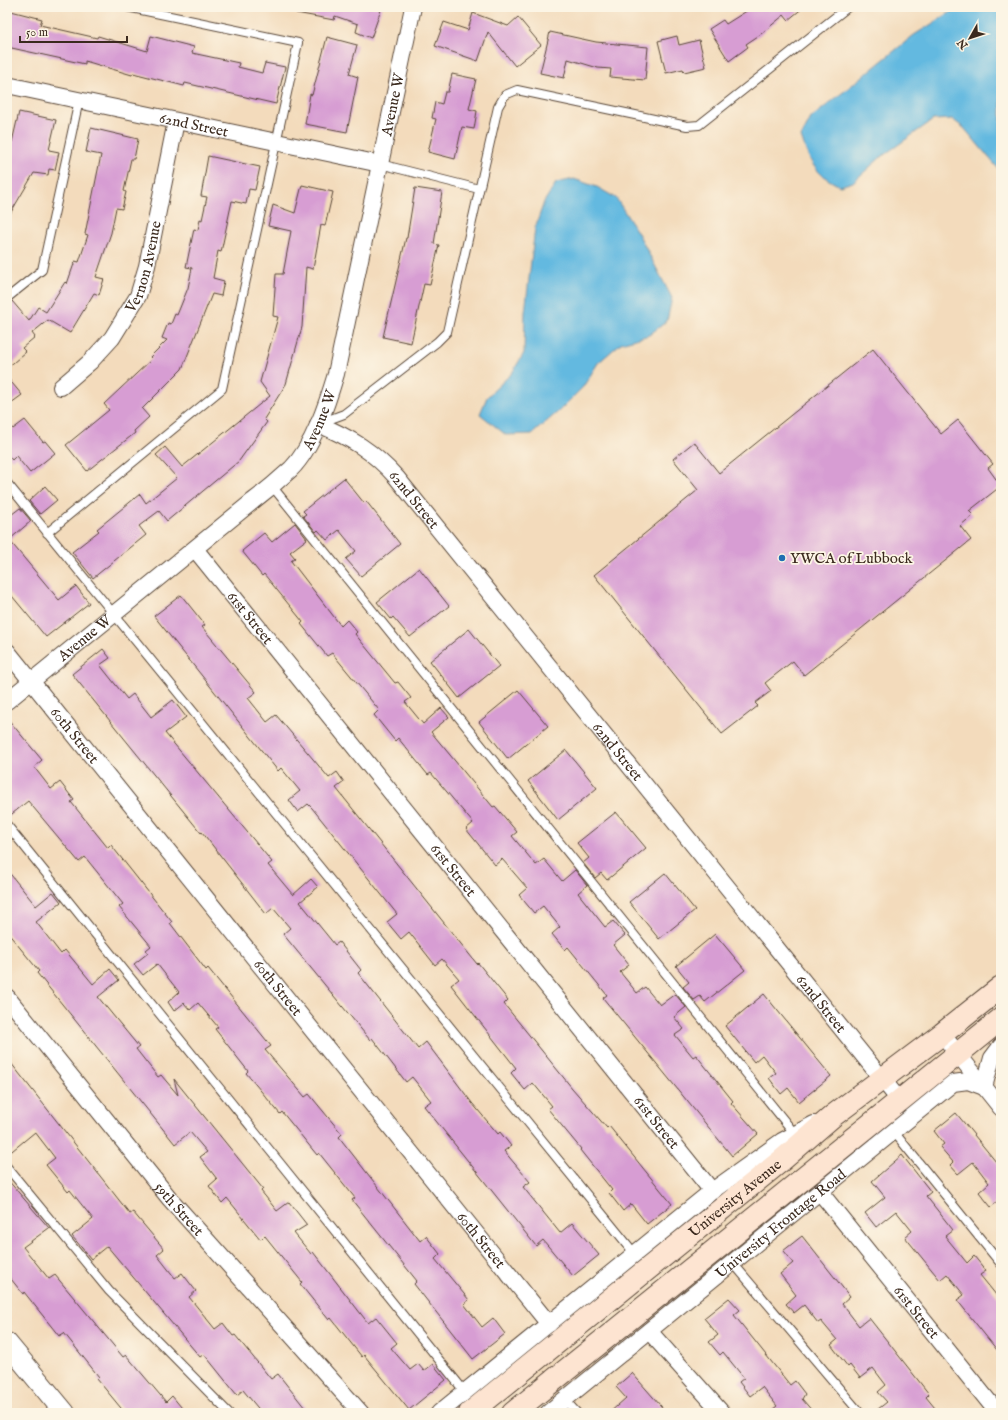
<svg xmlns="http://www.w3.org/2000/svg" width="1008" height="1420" viewBox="0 0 1008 1420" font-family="'IM FELL English',serif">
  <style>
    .water { fill: #64b9e0; stroke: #50727f }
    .building { fill: #d79dd3 }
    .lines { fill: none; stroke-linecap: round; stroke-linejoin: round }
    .service-casing { stroke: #574536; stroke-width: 10 }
    .minor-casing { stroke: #574536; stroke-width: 18 }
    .tertiary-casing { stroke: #574536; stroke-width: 22 }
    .secondary-casing { stroke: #574536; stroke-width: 24 }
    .service { stroke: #fff; stroke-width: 8 }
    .minor { stroke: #fff; stroke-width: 16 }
    .tertiary { stroke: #fff; stroke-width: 20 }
    .secondary { stroke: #fde4d1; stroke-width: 22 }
    .poi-dot { fill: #1f6fb2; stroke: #fcf5e5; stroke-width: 1.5 }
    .labels { text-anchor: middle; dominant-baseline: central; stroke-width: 3.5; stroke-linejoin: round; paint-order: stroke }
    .street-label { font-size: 15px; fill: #3b2a1e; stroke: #fcf5e5 }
    .poi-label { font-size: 15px; fill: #3b2a1e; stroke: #fcf5e5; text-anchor: start }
  </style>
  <rect width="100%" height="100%" fill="#fcf5e5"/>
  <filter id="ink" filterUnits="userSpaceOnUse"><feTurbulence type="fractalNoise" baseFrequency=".025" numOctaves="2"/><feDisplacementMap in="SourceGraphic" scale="8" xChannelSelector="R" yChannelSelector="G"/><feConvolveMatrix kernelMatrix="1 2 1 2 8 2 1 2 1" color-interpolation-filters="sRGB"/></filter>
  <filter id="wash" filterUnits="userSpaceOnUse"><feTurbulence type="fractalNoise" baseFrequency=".012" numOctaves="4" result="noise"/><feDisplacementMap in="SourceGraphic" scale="16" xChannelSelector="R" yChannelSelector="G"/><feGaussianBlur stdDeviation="0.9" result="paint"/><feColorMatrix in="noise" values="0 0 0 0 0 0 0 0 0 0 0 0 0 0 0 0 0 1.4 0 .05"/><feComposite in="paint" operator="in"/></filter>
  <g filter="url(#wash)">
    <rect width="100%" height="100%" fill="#f3dbbc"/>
    <path class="water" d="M959,7H1001V172L964,128L952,119L933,120L881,157L853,182L840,186C815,174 810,163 801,137L811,118L914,35Z
      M574,179L597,187L616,198L639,235L672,298L667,321L649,335L621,343L598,363L583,387L559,411L532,434L506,435L480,414L487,397L512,373L524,353L525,312L535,228L544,202L556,183Z"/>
    <g id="blocks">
      <path class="building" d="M296,7H382L371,38L356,32L358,24L335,16L334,20L296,13Z
        M753,7H804L788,20L784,15L761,34L746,44L748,47L729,61L709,29L723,20L726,24Z
        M11,11L42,19L40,25L97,38L98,36L147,51L151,36L194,47L192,53L239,63L238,67L262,73L265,63L285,67L276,104L185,83L184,86L133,73L132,75L85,61V64L7,47V25Z
        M473,13L508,26L518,17L541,45L515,66L488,32L478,61L435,46L444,22L468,30Z
        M550,32L596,42L648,47L645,80L610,77L611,69L598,68L568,59L564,78L540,73Z
        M677,36L679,45L699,40L706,67L684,72L683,69L666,73L658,41Z
        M327,37L357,45L349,74L358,77L347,132L305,124L310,94L312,95Z
        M452,74L476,79L469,109L477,111L474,129L462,127L455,159L428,152L436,119L432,118L435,102L442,104L445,92H448Z
        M19,112L56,120L49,150L59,152L55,170L49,169L48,175L34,173L7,219V141L12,142Z
        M91,128L138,139L134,159H131L124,191L126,192L122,209L116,208L111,233L96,277L104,279L99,295L94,293L70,333L48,320L32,333L35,337L22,348L26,352L7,368V303L12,301L29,321L38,307L46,312L65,282L67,284L75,261L79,262L88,235L85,234L101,155L86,152Z
        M208,156L260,167L255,190L249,189L246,204L232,201L221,252L218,251L213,278L224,281L221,296L212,294L182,369L142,409L149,417L134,431L135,433L87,471L66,445L109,410L104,404L152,359L150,357L167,340L162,338L168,323L171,324L175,314L177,315L188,288L192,268L186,267L194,229L198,230L200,219L202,220L207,197L201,196Z
        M302,185L333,192L325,226L321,225L313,269L306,267L302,327L286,384L264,419L267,422L239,461L167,521L159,511L139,526L146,535L93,578L72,552L99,531L97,529L140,494L146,503L177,478L156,455L165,447L182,467L270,396L260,382L278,317L273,316L276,274H283L291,231L268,226L273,205L295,213Z
        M415,188L442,192L434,244L439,245L430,285L424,284L411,343L383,337L406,238H407Z
        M873,349L941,434L958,420L993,464L988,468L1001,486L969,511L973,515L960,526L971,540L804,675L793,661L765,683L771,691L755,703L758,706L722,734L594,575L698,490L673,459L694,442L719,473Z
        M7,377L22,395L7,406Z
        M25,420L43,442L45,441L55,453L30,473L16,456L12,460L7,454V422L13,429Z
        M344,478L364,503L366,501L400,544L361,576L346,559L356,551L339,530L327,540L318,530L316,532L303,516L306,514L303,511Z
        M45,486L57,500L40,514L29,501Z
        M20,508L31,521L9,540L59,600L76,586L89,603L46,637L7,590V518Z
        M295,523L307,539L290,552L295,558L291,561L341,626L347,620L357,632L355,634L395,683L398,682L411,698L405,702L423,724L441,708L449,717L431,732L493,807L495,806L517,832L512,836L536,865L544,859L562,881L575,870L587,885L578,893L605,927L613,921L625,935L613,945L629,965L620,972L637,993L645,987L660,1005L675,994L686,1007L674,1017L684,1029L675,1035L693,1057L696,1055L733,1101L731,1103L758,1134L732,1156L603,998L607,995L568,947L565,950L552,934L560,927L543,906L534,913L519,895L527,888L502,859L495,865L466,829L473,823L431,773L428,775L398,738L395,741L374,715L379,710L332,653L327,656L301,624L303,622L264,574L262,576L242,551L264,533L272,542Z
        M419,568L449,606L410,637L393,617L391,619L377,602Z
        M181,595L205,625L202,627L256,692L248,698L267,722L276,715L329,778L337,772L344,782L336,788L477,964L478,963L508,1000L504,1004L572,1088L607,1128L609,1126L672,1204L647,1224L631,1204L623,1211L609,1193L612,1190L580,1150L581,1149L548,1109L552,1106L533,1083L525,1090L511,1073L516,1068L451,985L459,979L442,959L435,965L409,932L401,939L387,922L397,914L312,808L308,804L298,812L289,800L300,791L281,768L278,771L154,616Z
        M469,629L499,666L459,698L430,661Z
        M103,649L110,658L100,665L127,699L133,694L151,717L173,700L186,717L165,733L272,862L268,865L293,895L311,879L318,887L300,902L335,945L339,942L361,970L358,973L418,1049L426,1042L472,1103L498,1134L500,1132L511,1146L504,1151L530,1182L523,1187L560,1233L572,1223L599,1255L573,1276L543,1240L536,1246L424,1106L431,1101L412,1077L406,1082L372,1038L370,1040L283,934L290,928L273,908L266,914L202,832L201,833L72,674Z
        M518,690L548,726L508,759L479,722Z
        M7,718L42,760L34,767L51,789L60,782L74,800L71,802L108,848L111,845L172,922L170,923L206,970L208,968L271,1046L265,1050L305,1097L309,1094L342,1134L339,1137L420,1241L426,1236L440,1254L435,1259L469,1300L464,1304L482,1327L493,1318L505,1334L473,1359L414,1284L417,1281L352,1200L355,1198L319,1153L317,1155L282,1112L280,1114L246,1073L248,1071L215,1029L218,1027L198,1003L190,1010L184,1003L174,1011L168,1002L179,992L157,964L143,975L134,964L148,953L146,950L151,946L119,907L123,904L85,857L79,862L28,801L7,818Z
        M566,750L597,788L558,820L528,781Z
        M616,812L646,848L607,880L601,873L595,878L583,863L589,858L577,843Z
        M7,870L36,906L53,892L61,902L36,922L61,954L65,950L93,984L110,969L119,980L98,997L139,1047L136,1049L158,1077L161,1075L178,1095L174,1079L263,1189L261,1191L277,1211L289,1202L307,1225L294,1233L311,1254L313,1252L368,1323L376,1317L397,1343L391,1348L410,1370L418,1364L424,1371L433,1364L446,1380L409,1410L364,1355L362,1357L331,1318L329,1320L300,1284L302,1282L265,1236L261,1240L227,1198L222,1203L209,1186L217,1179L200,1157L207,1152L190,1132L175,1144L37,973L39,971L7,932Z
        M665,873L695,910L659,939L629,902Z
        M715,934L745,970L705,1002L700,996L694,1000L683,987L689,982L676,966Z
        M764,994L831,1076L799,1102L788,1088L781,1094L769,1078L776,1073L762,1055L754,1062L725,1026Z
        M7,1058L130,1214L133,1212L164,1249L157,1255L175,1278L182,1273L196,1291L189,1297L215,1329L223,1323L233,1336L235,1335L271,1379L278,1374L309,1413H262L243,1390L237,1395L204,1354L200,1357L107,1246L91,1259L72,1236L93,1219L70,1190L68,1192L46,1165L55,1158L35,1132L7,1155V1139L11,1136L7,1131Z
        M956,1113L1001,1168V1198L991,1207L979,1192L989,1183L973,1162L958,1174L950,1165L953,1162L940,1147L944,1144L934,1131Z
        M902,1155L931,1192L926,1196L953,1230L945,1236L967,1263L974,1256L986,1271L980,1275L1001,1301V1355L957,1300L964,1295L947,1274L940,1280L905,1237L912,1231L896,1211L876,1227L865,1213L885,1197L872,1181Z
        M7,1179L49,1228L23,1247L49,1279L55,1275L123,1357L126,1355L166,1402L172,1396L186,1413H125L97,1379L99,1377L64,1333L59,1336L24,1292L23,1294L7,1274Z
        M802,1236L850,1297L842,1304L859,1326L869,1318L929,1394L926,1397L939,1413H873L887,1402L878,1392L886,1385L873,1368L860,1378L850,1365L848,1367L831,1345L837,1340L821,1321L818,1323L804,1305L794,1313L786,1304L796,1295L780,1274L793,1263L783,1251Z
        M729,1298L740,1310L734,1315L790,1385L795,1381L805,1394L802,1399L814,1413H768L777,1406L762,1387L750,1396L739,1382L744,1378L723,1352L720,1355L709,1342L718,1335L704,1318Z
        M632,1373L667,1413H609L626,1398L616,1387Z"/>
    </g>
  </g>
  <g filter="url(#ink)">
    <use href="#blocks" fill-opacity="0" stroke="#574536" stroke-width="1"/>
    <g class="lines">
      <defs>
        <path id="service" d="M380,164L479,189
          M7,298L42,270L79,100
          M320,423L344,414L437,342L447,332L498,107L505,95L517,90L687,126L699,125L848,7
          M7,483L635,1254
          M272,486L795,1134
          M47,533L222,389L298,43L127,7
          M7,825L465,1392
          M894,1132L1001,1264
          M7,1167L109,1291L229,1413
          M733,1263L860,1413
          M565,1400L577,1413"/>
        <g id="minor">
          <path id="s1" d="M7,85L380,164"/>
          <path id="s2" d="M61,387L90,362L112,338L138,296L147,266L176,121"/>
          <path id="s3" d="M318,424C351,438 373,451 397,478L900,1101"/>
          <path id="s4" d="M195,549L712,1191"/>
          <path id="s5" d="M7,651L549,1324"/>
          <path id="s6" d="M7,701L253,501C266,491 279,480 291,469C313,447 327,404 336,374L413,7"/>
          <path id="s7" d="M7,997L170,1199L361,1413"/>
          <path d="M942,1034L1001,1108"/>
          <path id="s8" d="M820,1192L998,1413"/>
          <path d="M649,1331L722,1413"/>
          <path d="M439,1413L712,1191L782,1141L814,1124"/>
          <path id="s9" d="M548,1413L953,1083L968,1081L984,1087L992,1058L1001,1046"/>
        </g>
        <path id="tertiary" d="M7,1343L65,1413"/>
        <g id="secondary">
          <path id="s10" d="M470,1413L782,1160L834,1115L942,1034L1001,987"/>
          <path d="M513,1413L1001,1019"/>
        </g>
      </defs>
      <use href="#service" class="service-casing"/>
      <use href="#minor" class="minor-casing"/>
      <use href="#tertiary" class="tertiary-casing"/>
      <use href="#secondary" class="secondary-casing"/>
      <use href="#service" class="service"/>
      <use href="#minor" class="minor"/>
      <use href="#tertiary" class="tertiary"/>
      <use href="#secondary" class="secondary"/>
    </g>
  </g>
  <circle class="poi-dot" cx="782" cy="558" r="4"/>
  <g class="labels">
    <g class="street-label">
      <text stroke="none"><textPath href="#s6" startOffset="748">Avenue W</textPath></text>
      <text stroke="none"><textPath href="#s1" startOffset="191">62nd Street</textPath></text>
      <text stroke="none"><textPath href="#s2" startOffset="150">Vernon Avenue</textPath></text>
      <text stroke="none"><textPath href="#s6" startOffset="424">Avenue W</textPath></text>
      <text stroke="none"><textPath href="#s3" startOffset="124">62nd Street</textPath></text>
      <text stroke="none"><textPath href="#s4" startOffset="88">61st Street</textPath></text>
      <text stroke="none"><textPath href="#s6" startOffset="100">Avenue W</textPath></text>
      <text stroke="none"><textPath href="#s5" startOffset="108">60th Street</textPath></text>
      <text stroke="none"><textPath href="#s3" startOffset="448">62nd Street</textPath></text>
      <text stroke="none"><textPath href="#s4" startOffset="412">61st Street</textPath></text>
      <text stroke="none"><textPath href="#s5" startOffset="432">60th Street</textPath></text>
      <text stroke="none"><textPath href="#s3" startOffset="772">62nd Street</textPath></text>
      <text stroke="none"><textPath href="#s4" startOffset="736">61st Street</textPath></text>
      <text stroke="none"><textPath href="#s10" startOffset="341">University Avenue</textPath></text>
      <text stroke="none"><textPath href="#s7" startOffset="273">59th Street</textPath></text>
      <text stroke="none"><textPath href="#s9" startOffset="300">University Frontage Road</textPath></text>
      <text stroke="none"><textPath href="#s5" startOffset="756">60th Street</textPath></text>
      <text stroke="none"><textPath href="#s8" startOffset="154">61st Street</textPath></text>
    </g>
    <g class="poi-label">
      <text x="790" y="558">YWCA of Lubbock</text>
    </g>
  </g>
  <rect width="1008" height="1420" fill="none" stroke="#fcf5e5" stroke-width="24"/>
  <g transform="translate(970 38) rotate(231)" stroke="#fcf5e5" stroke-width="3" paint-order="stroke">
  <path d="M0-3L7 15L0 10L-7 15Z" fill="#3b2a1e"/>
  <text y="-6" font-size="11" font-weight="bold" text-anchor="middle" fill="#3b2a1e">N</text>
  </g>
  <path d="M20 36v6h107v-6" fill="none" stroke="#3b2a1e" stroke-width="2"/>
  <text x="26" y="36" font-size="12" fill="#3b2a1e" stroke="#fcf5e5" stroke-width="3" paint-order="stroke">50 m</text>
</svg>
